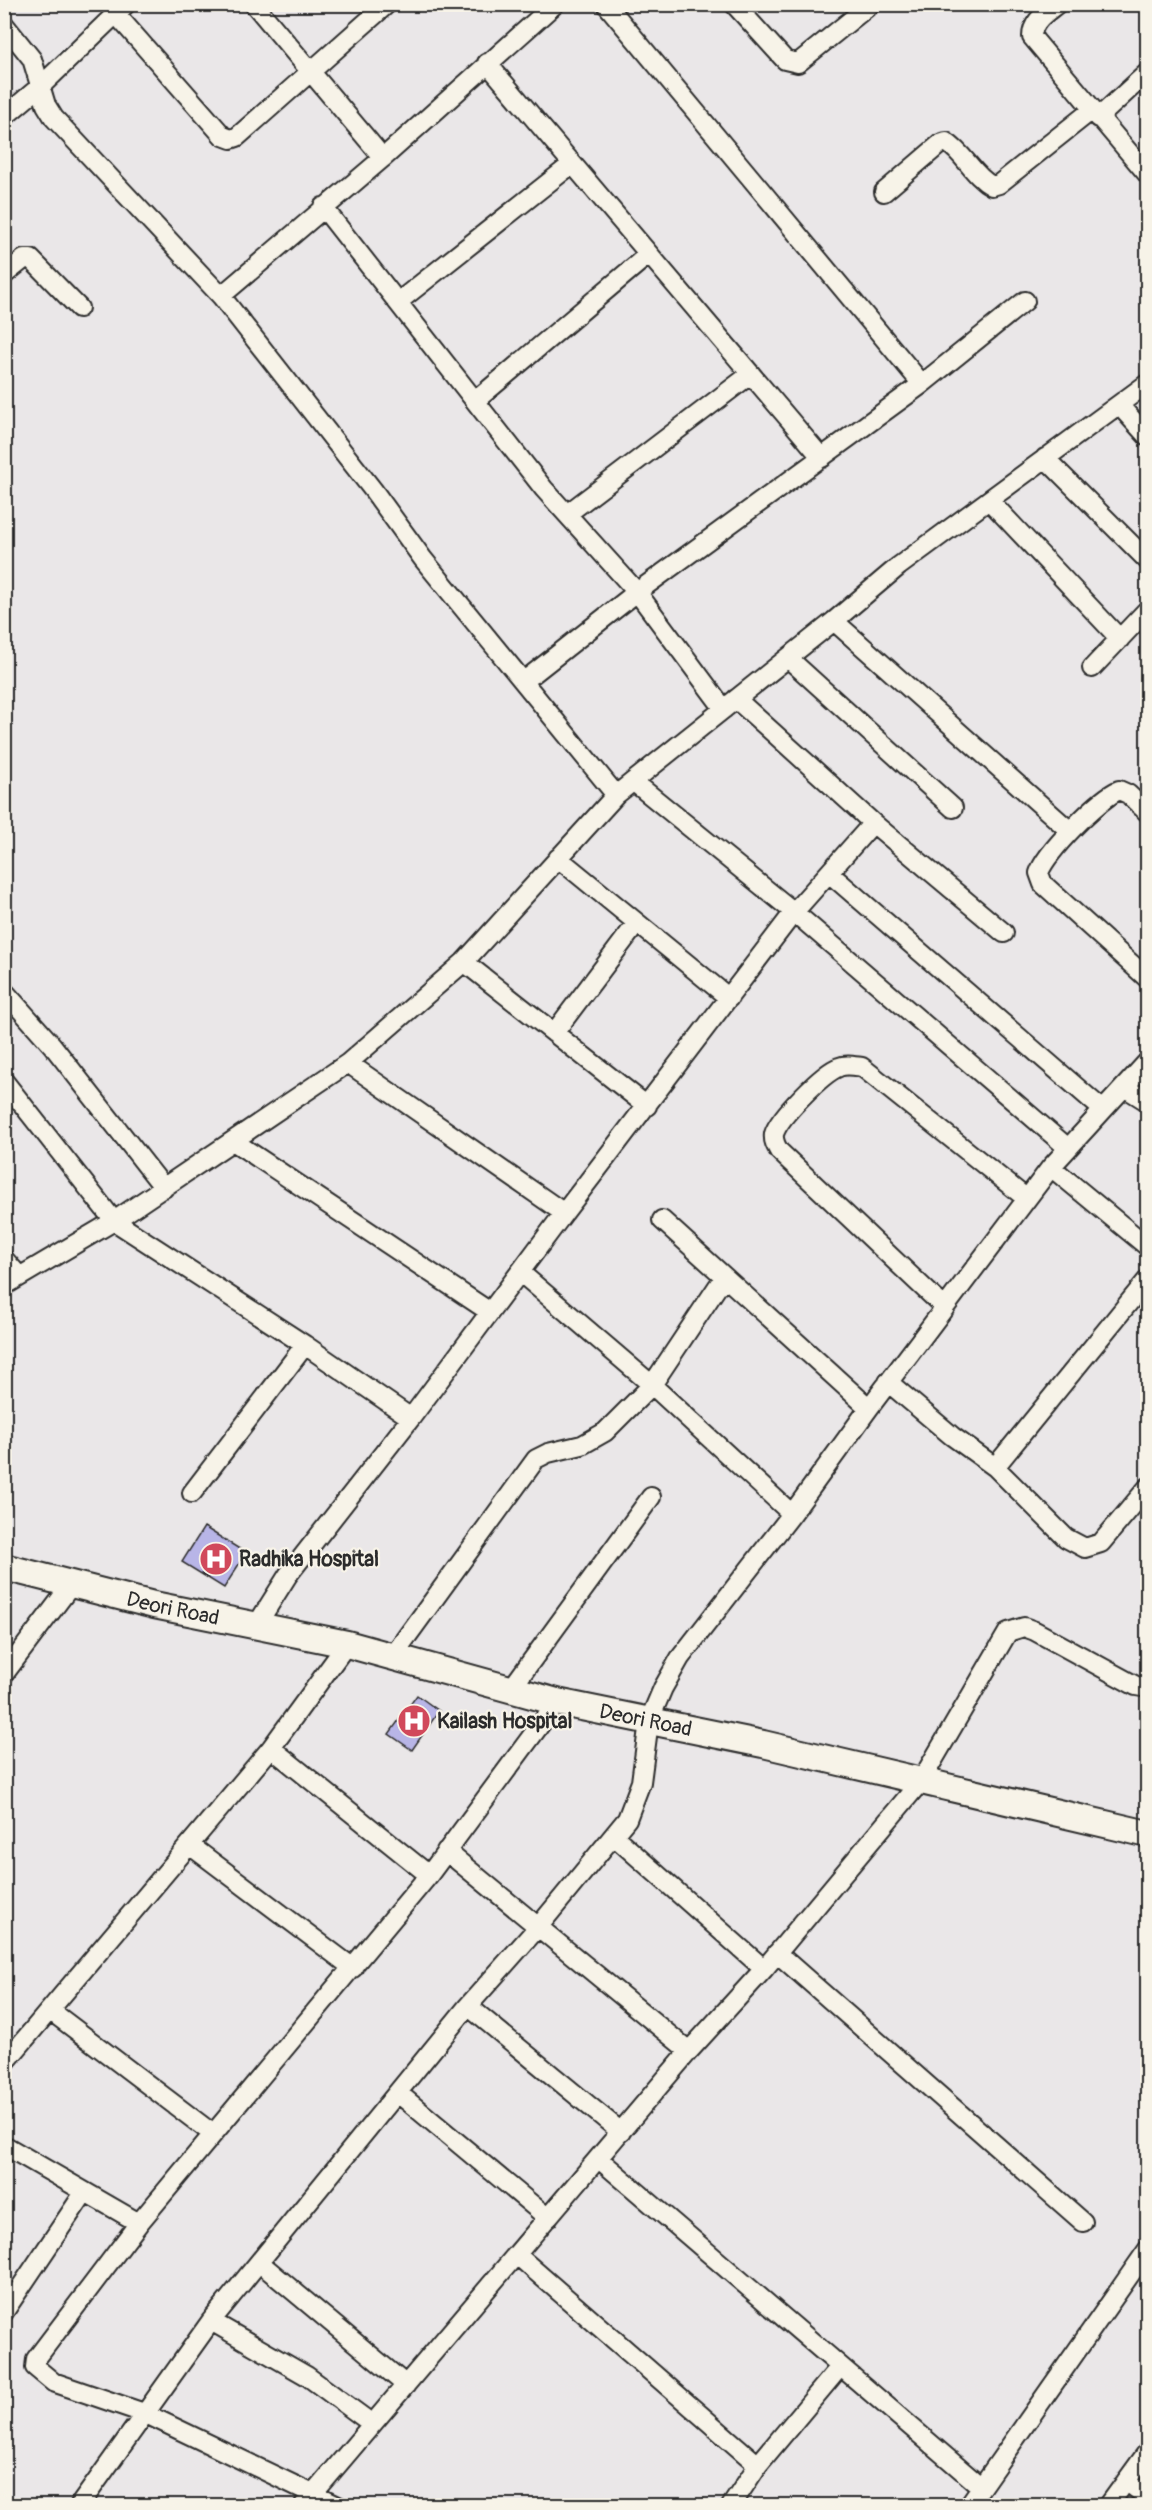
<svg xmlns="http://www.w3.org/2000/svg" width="1152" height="2510" viewBox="0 0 1152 2510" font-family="Pangolin,sans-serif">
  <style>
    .building { fill: #b8b5e7; stroke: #2b2b2b; stroke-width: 1.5 }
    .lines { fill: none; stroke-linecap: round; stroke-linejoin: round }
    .street-casing { stroke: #2b2b2b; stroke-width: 22 }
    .secondary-casing { stroke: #2b2b2b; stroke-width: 30 }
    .street { stroke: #f7f3e8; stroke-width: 18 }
    .secondary { stroke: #f7f3e8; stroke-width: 26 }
    .labels { text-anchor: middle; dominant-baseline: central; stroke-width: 4.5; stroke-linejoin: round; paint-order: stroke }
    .poi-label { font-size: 21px; font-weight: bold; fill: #2b2b2b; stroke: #f7f3e8; text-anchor: start }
    .street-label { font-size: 21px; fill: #2b2b2b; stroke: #f7f3e8 }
  </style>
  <rect width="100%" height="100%" fill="#eae7e8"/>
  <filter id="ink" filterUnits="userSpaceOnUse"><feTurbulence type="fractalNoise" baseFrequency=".0167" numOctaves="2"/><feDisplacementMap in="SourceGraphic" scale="12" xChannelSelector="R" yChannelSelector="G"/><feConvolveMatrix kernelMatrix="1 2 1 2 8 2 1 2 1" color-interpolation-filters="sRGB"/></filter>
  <g filter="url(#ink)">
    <path class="building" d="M204,1527L246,1553L224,1588L182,1562Z
      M417,1695L439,1711L412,1750L389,1734Z"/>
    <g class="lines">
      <defs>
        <path id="street" d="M254,4L383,158
          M606,4L922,384
          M734,4L785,60L798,63L871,4
          M1057,4C1045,14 1032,21 1032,37L1148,175
          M115,13L223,136L231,139L237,137L387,4
          M4,24L32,59L46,105L54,118L221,296L373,490L423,559L616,795
          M487,63L822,458
          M4,117L42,85L126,4
          M1098,118L1148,72
          M884,192L940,144L946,142C965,154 973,176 992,186L999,184L1092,110
          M323,207L544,489L637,592L724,709
          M4,275L24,259H31L79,308
          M221,296L383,158L555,4
          M398,302L572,164
          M475,401L649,254
          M1119,405L1148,437
          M1045,458L1148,561
          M989,500L1120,639
          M567,514L751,374
          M834,621L1070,831
          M788,658L953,808
          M1092,668L1147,610
          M524,681L637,592L922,384L1025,301
          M736,699L873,823L1004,933
          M634,782L794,912L1068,1148
          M1148,813L1128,794L1119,790C1100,798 1045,853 1039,873L1043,884L1148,979
          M558,858L729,998
          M829,873L1103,1110
          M464,962L647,1106
          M4,991L52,1045L164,1188
          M554,1033L637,923
          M348,1063L564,1213L794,912L873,823
          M4,1081L114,1221L305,1345L411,1418
          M1124,1087L1148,1102
          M233,1141L490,1312
          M1051,1167L1148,1247
          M662,1220L869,1408
          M4,1259L19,1276
          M521,1273L652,1385L792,1514
          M4,1286L114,1221L348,1063L464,962L616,795L834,621L899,566L1148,383
          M945,1308L779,1151C776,1146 773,1141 774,1134C779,1117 823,1073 839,1067C846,1064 854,1066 862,1067L1027,1199
          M888,1382L952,1436L995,1467L1148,1279
          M995,1467L1066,1538L1085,1548L1101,1543L1148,1487
          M192,1493L305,1345
          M256,1626L288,1575L411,1418L564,1213
          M392,1657L536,1459L548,1453L582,1445L605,1432L652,1385L724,1277
          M4,1674L72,1584
          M511,1689L651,1497
          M271,1748L429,1875
          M614,1836L764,1969
          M191,1846L353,1968
          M446,1851L689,2051
          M777,1953L1083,2222
          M468,2006L621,2132
          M51,2011L213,2134
          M4,2064L271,1748L347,1644
          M398,2093L548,2218
          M4,2145L139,2223
          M599,2159L980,2486
          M517,2255L758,2465
          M260,2263L406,2385
          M4,2312L84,2193
          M211,2321L307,2376L371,2423
          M1126,2481L1148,2498
          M79,2506L211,2321L468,2006L539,1926L627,1819L641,1782L649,1721L663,1688L680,1658L792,1514L869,1408L1051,1167L1148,1061
          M303,2506L689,2051L764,1969L921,1781L1008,1632L1024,1627L1035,1631L1136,1686L1148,1688
          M338,2506L144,2413L53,2382L35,2367L36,2359L139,2223L429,1875L557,1702
          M731,2506L758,2465L839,2368
          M968,2506L1148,2249
          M1108,2506L1148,2451"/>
        <g id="secondary">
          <path id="s1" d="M4,1567L154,1605L347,1644L557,1702L763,1744L1148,1834"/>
        </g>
      </defs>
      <use href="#street" class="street-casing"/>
      <use href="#secondary" class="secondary-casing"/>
      <use href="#street" class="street"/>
      <use href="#secondary" class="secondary"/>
    </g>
  </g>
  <defs>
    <symbol id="hospital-disc" viewBox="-11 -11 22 22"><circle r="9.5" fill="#d1495b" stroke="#f7f3e8"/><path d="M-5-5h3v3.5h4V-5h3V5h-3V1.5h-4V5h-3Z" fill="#fff"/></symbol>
  </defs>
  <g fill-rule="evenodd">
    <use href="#hospital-disc" x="197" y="1540" width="38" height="38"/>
    <use href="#hospital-disc" x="395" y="1702" width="38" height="38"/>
  </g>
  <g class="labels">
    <g class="poi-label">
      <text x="239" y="1559">Radhika Hospital</text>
      <text x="437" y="1721">Kailash Hospital</text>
    </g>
    <g class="street-label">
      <text stroke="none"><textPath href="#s1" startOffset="174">Deori Road</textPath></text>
      <text stroke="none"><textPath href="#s1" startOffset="660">Deori Road</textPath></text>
    </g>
  </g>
  <rect width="1152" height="2510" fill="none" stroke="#f7f3e8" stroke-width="24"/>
  <rect x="12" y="12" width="1128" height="2486" fill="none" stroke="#2b2b2b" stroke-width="2" filter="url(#ink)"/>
</svg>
